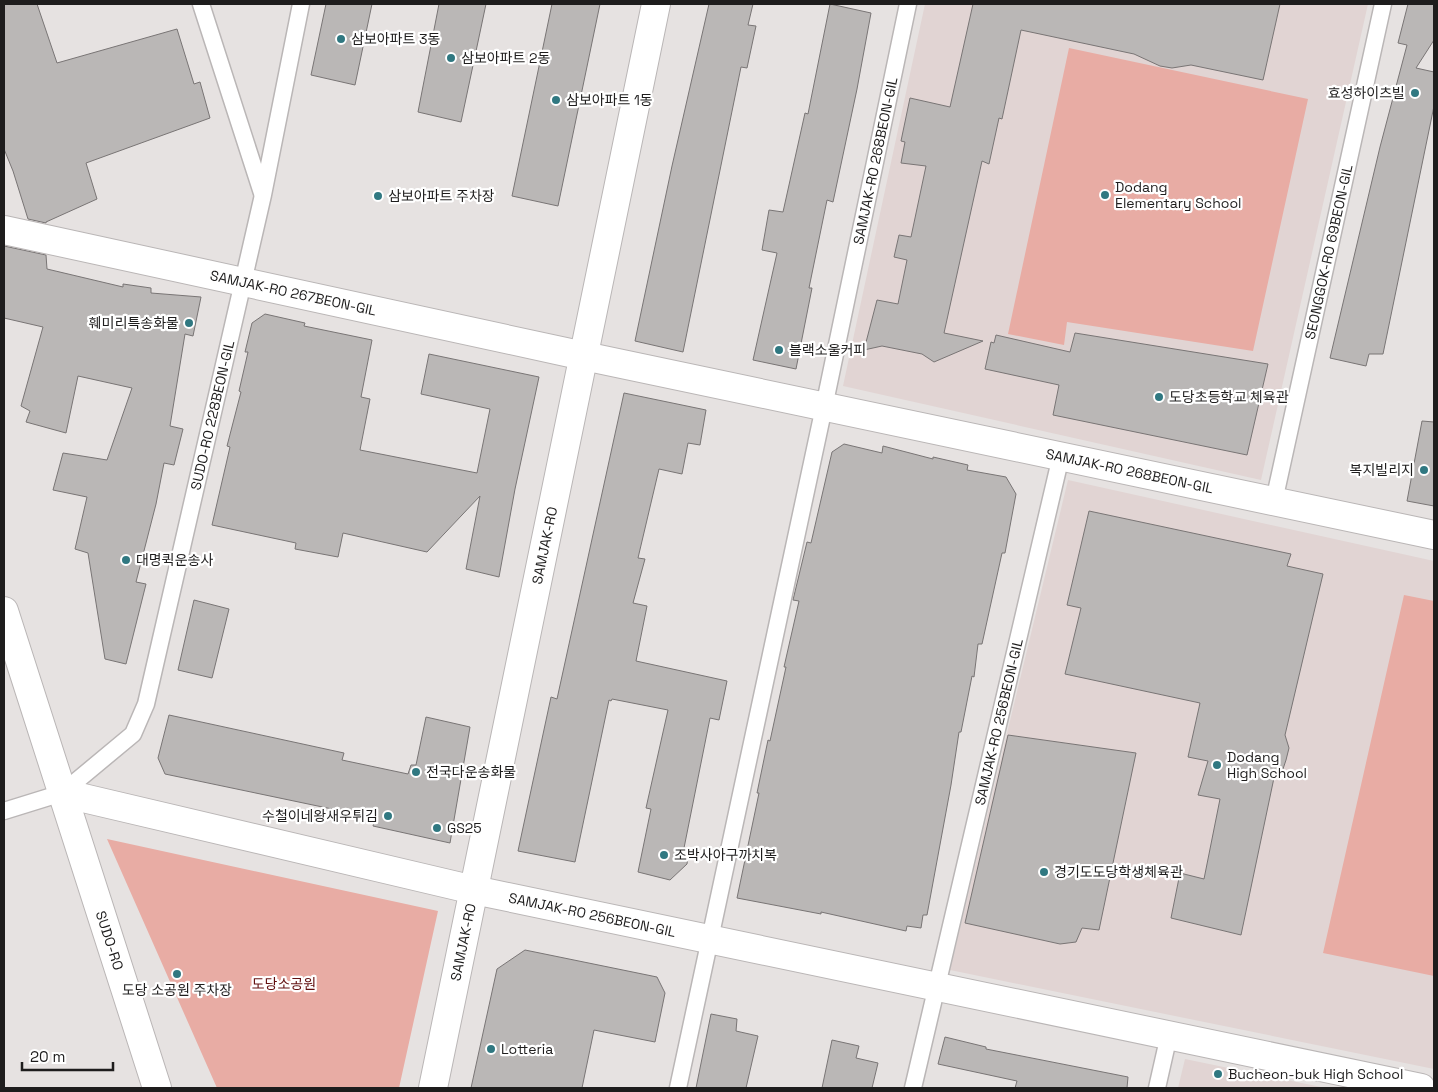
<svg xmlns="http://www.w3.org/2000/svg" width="1438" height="1092" viewBox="0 0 1438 1092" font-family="'Space Grotesk','Noto Sans KR',sans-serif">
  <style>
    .built { fill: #e1d4d3 }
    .green { fill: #e8aca4 }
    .building { fill: #bab7b6; stroke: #797575 }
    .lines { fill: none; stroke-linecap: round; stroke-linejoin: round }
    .service-casing { stroke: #bab6b6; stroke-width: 19 }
    .minor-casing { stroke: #bab6b6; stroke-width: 30 }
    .service { stroke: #fff; stroke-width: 16 }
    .minor { stroke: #fff; stroke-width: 28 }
    .poi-dot { fill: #307881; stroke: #fff; stroke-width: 2 }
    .labels { text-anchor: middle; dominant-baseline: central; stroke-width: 4.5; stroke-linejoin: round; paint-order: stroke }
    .poi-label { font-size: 14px; fill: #1e1d1d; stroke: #fff; text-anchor: start }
    .street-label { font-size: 14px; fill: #1e1d1d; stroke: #fff }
    .park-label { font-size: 14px; fill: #610e0e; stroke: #fff }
  </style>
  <rect width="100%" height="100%" fill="#e6e2e1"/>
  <path class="built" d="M925,4H1368L1261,480L843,386Z
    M1068,480L1434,561V1069L950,970Z
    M1185,1059L1326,1088H1178Z"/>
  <path class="green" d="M1069,48L1308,99L1253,351L1067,322L1064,345L1008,334Z
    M1404,595L1434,601V976L1323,953Z
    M107,839L438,911L399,1088H217Z"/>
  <path class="building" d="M4,4H37L57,63L177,29L194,84L200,82L210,118L86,163L97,199L46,222V223L28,219L13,171L4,149Z
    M326,4H372L355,85L311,75Z
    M439,4H486L461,122L418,112Z
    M552,4H600L558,206L512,196Z
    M709,4H753L748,25L756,26L747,68L741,67L683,352L635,341L672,166Z
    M830,4L871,13L857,89L833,202L827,200L809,288H812L796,369L753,360L777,253L762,250L769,210L783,212L805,113L808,114Z
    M973,4H1280L1263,80L1191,65L1172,68L1160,66L1134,54L1021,30L1002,119L999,118L989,164L982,161L944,333L983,341L934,362L922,354L882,346L864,350L877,300L898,304L907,260L894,257L899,235L911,237L926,166L901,163L905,142L901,141L910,98L950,107Z
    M1408,4H1434V40L1416,68L1434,72V106L1383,354H1369L1366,366L1330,358L1380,147L1407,45L1398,43Z
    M4,246L46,255L47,269L123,287V284L151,288V293L201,297L193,336L185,334L170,426L183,429L174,465L164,463L156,504L136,582L146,584L126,664L105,659L88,553L75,549L87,497L53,490L63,453L107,460L132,388L78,376L66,433L26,422L30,411L21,406L43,327L4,318Z
    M265,314L305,323L304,326L372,340L361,397L370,399L360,450L477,473L490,409L421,394L429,354L539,377L515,489L499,577L466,569L480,496L427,552L343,533L338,557L295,549L296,543L212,525L230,447L227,446L241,392L239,391L248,352H245L252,323Z
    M1075,333L1268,364L1247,455L1053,415L1059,385L985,369L991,342L994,343L996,335L1070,352Z
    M624,393L706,410L700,445L688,443L682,474L659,469L638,558L645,559L633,603L647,606L636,661L727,681L719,720L710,718L684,848L689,849L687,864L670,880L638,872L651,809L646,808L668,710L612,699L611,701L609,700L575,862L518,851L551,697L557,699Z
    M1422,421L1434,422V506L1407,501Z
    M844,444L882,453L883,446L933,459V457L968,465L967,470L1006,477L1016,494L1005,553H1002L982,644H978L974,677L972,676L961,732H959L951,785L927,915H923L921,928L907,926L906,931L821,912V914L737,898L759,793H757L768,740L770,741L786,667H784L799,601L793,600L807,542L811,543L832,452Z
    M1089,511L1291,554L1287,566L1323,574L1285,735L1289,748L1286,760L1283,769L1275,773L1241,935L1171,918L1180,873L1204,879L1220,799L1198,795L1208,761L1188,757L1200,703L1065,674L1081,608L1067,605Z
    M194,600L229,609L212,678L178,670Z
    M169,715L344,753L342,760L408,774L411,765H416L426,717L470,727L450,843L373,826L375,818L165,774L158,758Z
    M1008,735L1136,753L1099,930L1082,928L1076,942L1060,944L965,923Z
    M525,950L657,977L665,993L655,1042L594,1030L582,1088H471L497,969Z
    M711,1014L737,1019L736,1031L758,1036L746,1088H696Z
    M945,1037L986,1047V1049L1128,1077L1127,1088H1015L1017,1081L938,1064Z
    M832,1040L859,1046L856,1058L878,1063L872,1088H822Z"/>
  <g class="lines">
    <defs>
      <g id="service">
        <path d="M201,4L262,193"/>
        <path id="s1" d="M1274,501L1383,4"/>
        <path id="s2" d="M4,811L62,793L133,734L146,704L263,195L301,4"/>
        <path id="s3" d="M678,1088L824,407L908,4"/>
        <path id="s4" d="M913,1088L1061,456"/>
        <path d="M1157,1088L1169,1035"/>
      </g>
      <g id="minor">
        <path id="s5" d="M4,230L584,356L1434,535"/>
        <path id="s6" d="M4,611L157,1088"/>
        <path id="s7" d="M62,793L474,890L1421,1088"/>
        <path id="s8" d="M433,1088L656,4"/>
      </g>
    </defs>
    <use href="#service" class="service-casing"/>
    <use href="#minor" class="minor-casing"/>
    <use href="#service" class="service"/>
    <use href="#minor" class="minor"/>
  </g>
  <g class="poi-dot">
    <circle cx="341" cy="39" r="5"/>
    <circle cx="451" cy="58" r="5"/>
    <circle cx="1415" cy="93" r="5"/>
    <circle cx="556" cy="100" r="5"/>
    <circle cx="1105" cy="195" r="5"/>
    <circle cx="378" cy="196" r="5"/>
    <circle cx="189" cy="323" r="5"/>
    <circle cx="779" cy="350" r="5"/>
    <circle cx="1159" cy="397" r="5"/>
    <circle cx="1424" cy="470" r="5"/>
    <circle cx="126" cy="560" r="5"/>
    <circle cx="1217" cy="765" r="5"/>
    <circle cx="416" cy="772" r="5"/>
    <circle cx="388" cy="816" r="5"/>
    <circle cx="437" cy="828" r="5"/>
    <circle cx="664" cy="855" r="5"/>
    <circle cx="1044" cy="872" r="5"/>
    <circle cx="177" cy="974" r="5"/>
    <circle cx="491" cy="1049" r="5"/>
    <circle cx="1218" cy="1074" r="5"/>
  </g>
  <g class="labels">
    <g class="poi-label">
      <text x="351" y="39">삼보아파트 3동</text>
      <text x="461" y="58">삼보아파트 2동</text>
      <text x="1405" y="93" text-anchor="end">효성하이츠빌</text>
      <text x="566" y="100">삼보아파트 1동</text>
      <text x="1115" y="187">Dodang<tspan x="1115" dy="16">Elementary School</tspan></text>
      <text x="388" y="196">삼보아파트 주차장</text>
      <text x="179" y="323" text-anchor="end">훼미리특송화물</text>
      <text x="789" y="350">블랙소울커피</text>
      <text x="1169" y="397">도당초등학교 체육관</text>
      <text x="1414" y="470" text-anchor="end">복지빌리지</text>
      <text x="136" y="560">대명퀵운송사</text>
      <text x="1227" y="757">Dodang<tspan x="1227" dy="16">High School</tspan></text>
      <text x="426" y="772">전국다운송화물</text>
      <text x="378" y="816" text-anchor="end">수철이네왕새우튀김</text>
      <text x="447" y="828">GS25</text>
      <text x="674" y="855">조박사아구까치복</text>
      <text x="1054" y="872">경기도도당학생체육관</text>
      <text x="177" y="990" text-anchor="middle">도당 소공원 주차장</text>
      <text x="501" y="1049">Lotteria</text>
      <text x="1228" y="1074">Bucheon-buk High School</text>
    </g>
    <g class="street-label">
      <text stroke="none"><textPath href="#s3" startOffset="948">SAMJAK-RO 268BEON-GIL</textPath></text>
      <text stroke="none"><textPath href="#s1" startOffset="255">SEONGGOK-RO 69BEON-GIL</textPath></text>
      <text stroke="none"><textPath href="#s5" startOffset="296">SAMJAK-RO 267BEON-GIL</textPath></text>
      <text stroke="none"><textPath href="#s2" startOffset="482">SUDO-RO 228BEON-GIL</textPath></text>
      <text stroke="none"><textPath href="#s5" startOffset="1151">SAMJAK-RO 268BEON-GIL</textPath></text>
      <text stroke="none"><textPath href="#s8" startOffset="554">SAMJAK-RO</textPath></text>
      <text stroke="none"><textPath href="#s4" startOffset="376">SAMJAK-RO 256BEON-GIL</textPath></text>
      <text stroke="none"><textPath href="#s7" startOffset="544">SAMJAK-RO 256BEON-GIL</textPath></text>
      <text stroke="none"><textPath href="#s6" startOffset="346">SUDO-RO</textPath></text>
      <text stroke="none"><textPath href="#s8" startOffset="149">SAMJAK-RO</textPath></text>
    </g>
    <g class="park-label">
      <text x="284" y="984">도당소공원</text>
    </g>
  </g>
  <rect width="1438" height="1092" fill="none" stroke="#1e1d1d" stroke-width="10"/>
  <path d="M22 1062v8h91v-8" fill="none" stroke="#1e1d1d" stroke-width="2.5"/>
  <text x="30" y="1062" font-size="15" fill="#1e1d1d" stroke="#ffffff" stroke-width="4" paint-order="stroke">20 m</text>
</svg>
